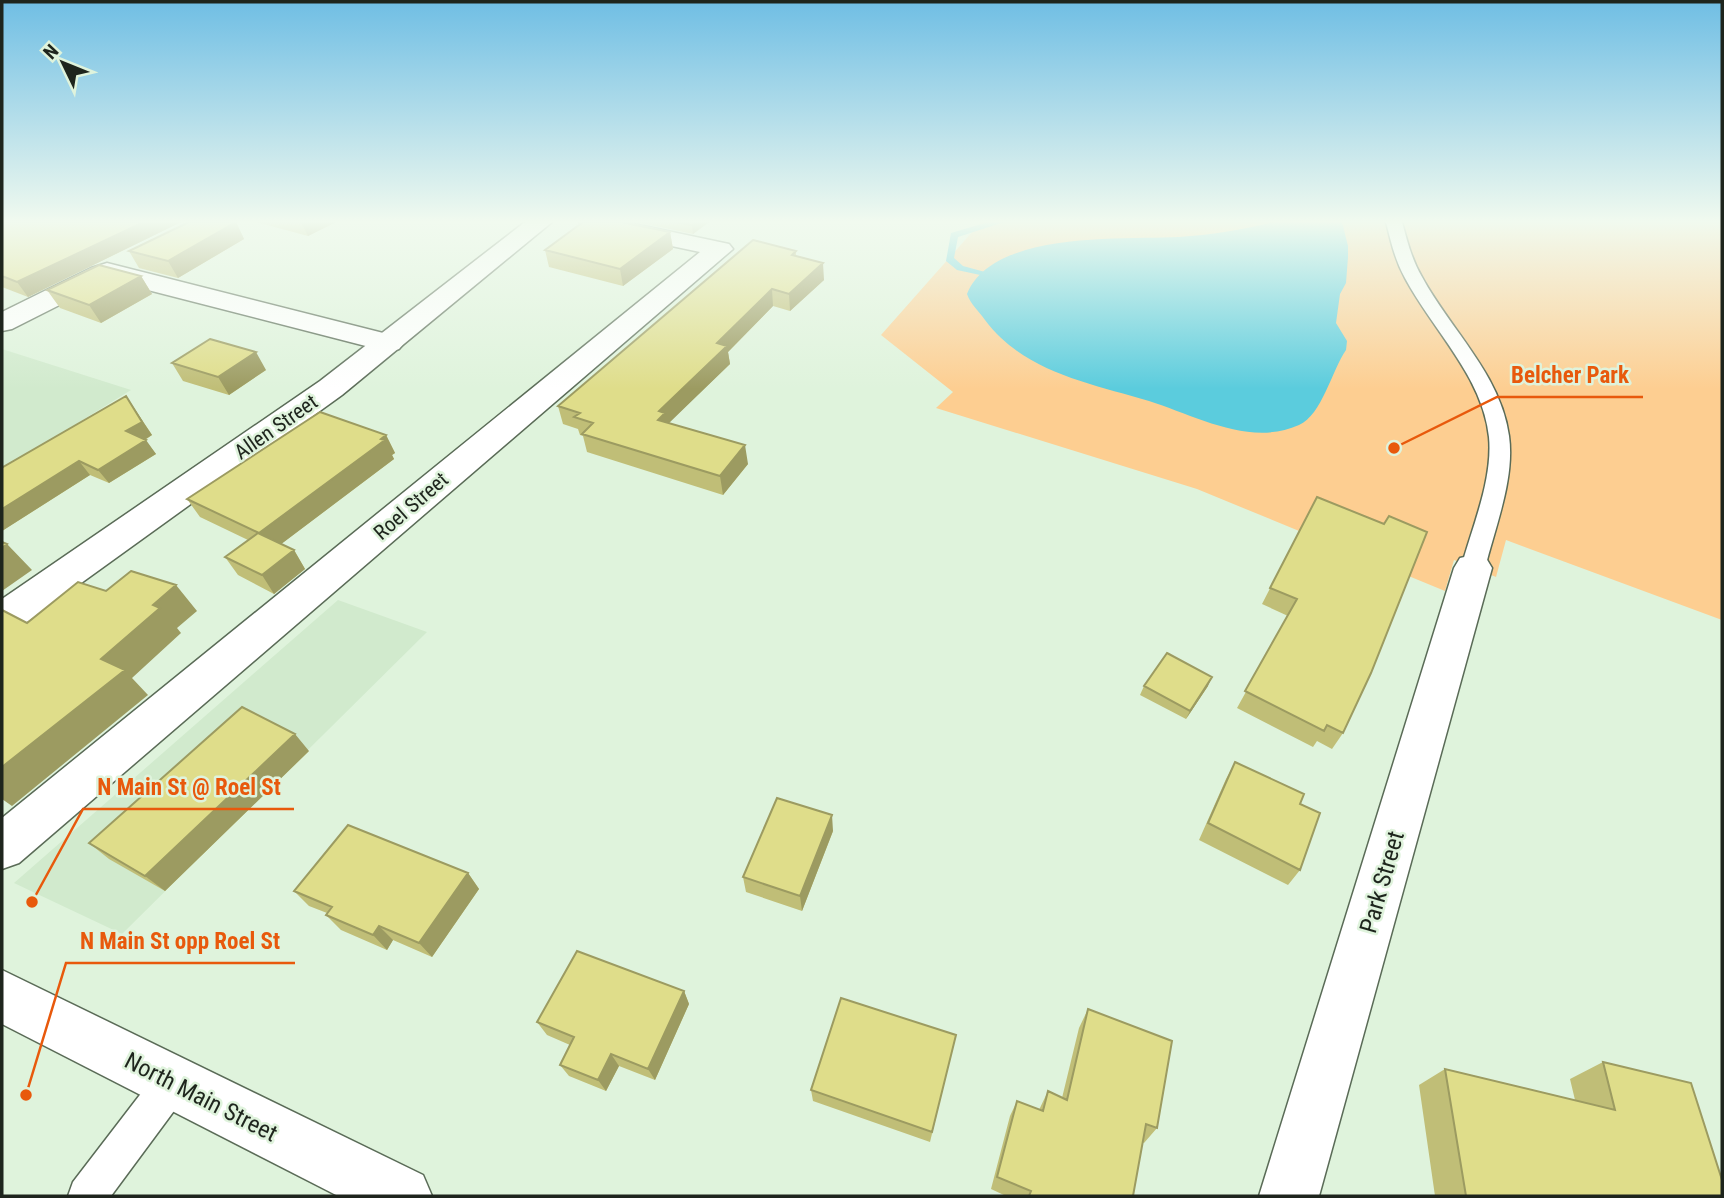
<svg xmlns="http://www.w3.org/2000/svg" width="1724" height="1198" viewBox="0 0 1724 1198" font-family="'Roboto Condensed',sans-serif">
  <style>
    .built { fill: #d1eacd }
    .green { fill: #fdce91 }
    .water { fill: #5bccdd }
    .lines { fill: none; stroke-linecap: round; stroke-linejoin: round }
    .stream { fill: #5bccdd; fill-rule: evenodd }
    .lane-casing { stroke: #5a6b57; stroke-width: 3 }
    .street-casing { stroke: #5a6b57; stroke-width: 3 }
    .secondary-casing { stroke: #5a6b57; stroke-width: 3 }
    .primary-casing { stroke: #5a6b57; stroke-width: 3 }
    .lane { fill: #fff; fill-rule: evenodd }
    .street { fill: #fff; fill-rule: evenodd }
    .secondary { fill: #fff; fill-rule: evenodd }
    .primary { fill: #fff; fill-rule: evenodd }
    .wall { fill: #c0be77 }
    .shaded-wall { fill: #9c9b61 }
    .building { fill: #dfdd8a; stroke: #9c9b61; stroke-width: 2 }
    .labels { text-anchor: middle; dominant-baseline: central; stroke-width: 5; stroke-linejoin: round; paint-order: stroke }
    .street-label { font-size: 21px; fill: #1e251d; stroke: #dff3dc }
    .near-street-label { font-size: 24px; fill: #1e251d; stroke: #dff3dc }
    .leader { fill: none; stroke: #e8590c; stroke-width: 2.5 }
    .callout-dot { fill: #e8590c; stroke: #dff3dc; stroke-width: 2.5 }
    .callout-label { font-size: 23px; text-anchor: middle; font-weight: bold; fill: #e8590c; stroke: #dff3dc; stroke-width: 5; stroke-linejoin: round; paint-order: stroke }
  </style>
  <rect width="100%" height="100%" fill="#dff3dc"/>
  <path class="built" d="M2,349L131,390L2,470Z
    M338,600L427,632L122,934L14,883Z"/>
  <path class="green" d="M981,222H1722V620L1506,540L1496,577L1454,560L1445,591L1197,489L936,408L953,392L881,335Z"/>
  <path class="water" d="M1273,222H1342L1348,246V257L1346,283L1340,294L1336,323L1347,341L1346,350C1332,370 1322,415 1299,425C1250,447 1196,416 1149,401C1090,383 1025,373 985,320C979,311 971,305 967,294C993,230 1123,240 1179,237C1210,235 1243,230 1273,222Z"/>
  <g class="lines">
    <path class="stream" d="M988,222H1004L958,237L954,258L963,266L985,272V276L957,270L946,261L951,233Z"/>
    <defs>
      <path id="lane" d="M1386,222H1402C1407,241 1412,260 1422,277C1450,329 1501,375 1509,436C1515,479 1495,527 1485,568L1481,574L1473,577L1465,574L1461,568C1472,527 1493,480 1489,437C1483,377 1432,329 1405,278C1395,260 1391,242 1386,222Z
        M172,1065L185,1070L190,1083L185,1096L111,1196H68L73,1182L159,1070Z"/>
      <path id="street" d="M579,222H625L729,244L733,249L19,863L2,869V818L700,252L582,227Z
        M107,263L399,337L404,343L399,349L389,352L109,280L12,329L2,331V312L91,268Z
        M1473,555L1486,558L1492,568L1319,1196H1259L1454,568L1460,558Z"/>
      <path id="secondary" d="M525,222H552L342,395L16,630L2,634V599L320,381Z"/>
      <path id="primary" d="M2,970L423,1175L432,1196H338L2,1024Z"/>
    </defs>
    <use href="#lane" class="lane-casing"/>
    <use href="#street" class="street-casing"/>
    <use href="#secondary" class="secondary-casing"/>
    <use href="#primary" class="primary-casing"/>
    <use href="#lane" class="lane"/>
    <use href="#street" class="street"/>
    <use href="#secondary" class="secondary"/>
    <use href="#primary" class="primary"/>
  </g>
  <path class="wall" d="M2,222H181L28,297L2,287Z
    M236,222L244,239L178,278L139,268L129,251Z
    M256,222H336L308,236Z
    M636,222H709L693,234Z
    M670,232L673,249L623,286L549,267L545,250Z
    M796,251V256L824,280L790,311L773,306L728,352L730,364L668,423L748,464L723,495L587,452L583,436L580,435L578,429L563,424L558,406Z
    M141,276L152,294L101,323L60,308L47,290Z
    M172,363L266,370L229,395L183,381Z
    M126,396L152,435L145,440L156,454L109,483L90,475L2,531V466L3,467Z
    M386,435L395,453L392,455L394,459L281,544L294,550L305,569L274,594L238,575L225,557L248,540L200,517L187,499Z
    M1317,497L1343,733L1332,749L1317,741L1313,747L1237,708L1288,616L1262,604Z
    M1144,686H1208L1186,719L1140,695Z
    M309,751L165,891L109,859L89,843Z
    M1235,762L1300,804V870L1288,885L1199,840L1226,779Z
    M833,831L802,911L746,892L743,877Z
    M468,873L479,889L432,957L393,940L387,950L341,930L326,915L327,913L309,906L294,891Z
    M684,991L689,1004L655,1080L619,1066L606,1091L569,1076L560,1065L570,1045L547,1035L537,1022Z
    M1088,1009L1157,1128L1144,1143L1142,1142L1133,1196H1006L991,1189L1010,1116L1017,1101L1039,1110L1048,1091L1062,1098L1079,1028Z
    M956,1035L930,1142L813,1101L811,1090Z
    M1603,1062L1722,1196H1435L1419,1085L1445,1069L1575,1100L1570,1079Z"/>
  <path class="shaded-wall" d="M144,222H181L28,297L17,282Z
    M236,222L244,239L178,278L168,261Z
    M301,222H336L308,236Z
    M696,222H709L693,234L692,225Z
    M670,232L673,249L623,286L620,269Z
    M823,263L824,280L790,311L789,294Z
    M141,276L152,294L101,323L89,305Z
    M772,289L773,306L728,352L730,364L667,425L658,420L659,411L717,343Z
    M256,352L266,370L229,395L218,377Z
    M126,396L152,435L136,445L126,431Z
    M386,435L395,453L392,455L394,459L272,551L259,533Z
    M146,440L156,454L109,483L98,470Z
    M745,445L748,464L723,495L720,476Z
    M79,461L90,475L2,531V509Z
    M7,544L32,570L2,591V548Z
    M294,550L305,569L274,594L262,575Z
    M176,585L197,611L177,628L181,633L132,678L148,695L12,806L2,799V767L101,659L153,605Z
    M1212,677L1208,686L1186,719L1190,711Z
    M295,734L309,751L165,891L145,876Z
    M832,815L833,831L802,911L800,896Z
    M468,873L479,889L432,957L419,943Z
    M379,926L393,940L387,950L373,935Z
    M684,991L689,1004L655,1080L648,1069Z
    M611,1054L619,1066L606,1091L598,1080Z"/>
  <path class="building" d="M2,222H144L17,282L2,276Z
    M189,222H236L168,261L129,251Z
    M583,222H621L670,232L620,269L545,250Z
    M676,222H696L692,225Z
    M753,240L796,251L792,255L823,263L789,294L772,289L717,343L727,346L659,411L665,413L658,420L745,445L720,476L582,434L593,423L574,417L580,413L558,406Z
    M99,265L141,276L89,305L47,290Z
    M210,339L256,352L218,377L172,363Z
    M126,396L142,422L126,431L146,440L98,470L79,461L2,509V466L3,467Z
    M320,412L386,435L381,439L385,440L259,533L187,499Z
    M1317,497L1384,524L1389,516L1427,532L1371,673L1343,733L1327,725L1324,731L1245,691L1297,599L1270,588Z
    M258,533L294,550L262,575L225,557Z
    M2,542L7,544L2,548Z
    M131,571L176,585L153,605L160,608L101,659L125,670L2,767V610L27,623L78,582L106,591Z
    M1167,653L1212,677L1190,711L1144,686Z
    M242,707L295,734L145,876L89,843Z
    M1235,762L1304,794L1300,804L1320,813L1300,870L1208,823Z
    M777,798L832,815L800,896L743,877Z
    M348,825L468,873L419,943L379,926L373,935L326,915L332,907L294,891Z
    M577,951L684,991L648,1069L611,1054L598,1080L560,1065L574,1037L537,1022Z
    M841,998L956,1035L932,1132L811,1090Z
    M1088,1009L1172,1041L1157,1128L1146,1124L1133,1196H1029L1031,1191L997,1177L1017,1101L1043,1111L1048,1091L1067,1100Z
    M1603,1062L1691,1083L1722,1180V1196H1466L1445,1069L1615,1110Z"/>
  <linearGradient id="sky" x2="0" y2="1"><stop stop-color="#6fbee4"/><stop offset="0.57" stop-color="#f1faef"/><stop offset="1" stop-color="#f1faef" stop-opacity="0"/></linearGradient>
  <rect width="1724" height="389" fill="url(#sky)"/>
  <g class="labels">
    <g class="street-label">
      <text transform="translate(276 427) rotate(-35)">Allen Street</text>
      <text transform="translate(411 506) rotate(-41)">Roel Street</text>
    </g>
    <g class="near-street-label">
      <text transform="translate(1382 882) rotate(-74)">Park Street</text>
      <text transform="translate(201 1097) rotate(27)">North Main Street</text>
    </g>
  </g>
  <path class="leader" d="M1394 448L1497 397H1643M32 902L83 809H294M26 1095L66 963H295"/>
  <g class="callout-dot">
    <circle cx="1394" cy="448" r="7"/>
    <circle cx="32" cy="902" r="7"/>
    <circle cx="26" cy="1095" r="7"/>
  </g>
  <g class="callout-label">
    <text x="1570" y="383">Belcher Park</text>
    <text x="189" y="795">N Main St @ Roel St</text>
    <text x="180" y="949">N Main St opp Roel St</text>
  </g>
  <rect width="1724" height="1198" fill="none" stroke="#1e251d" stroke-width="7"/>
  <g transform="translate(63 63) rotate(313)" stroke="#dff3dc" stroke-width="5" paint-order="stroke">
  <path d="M0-5L12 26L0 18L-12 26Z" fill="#1e251d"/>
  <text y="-10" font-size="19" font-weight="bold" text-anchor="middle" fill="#1e251d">N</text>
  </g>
</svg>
